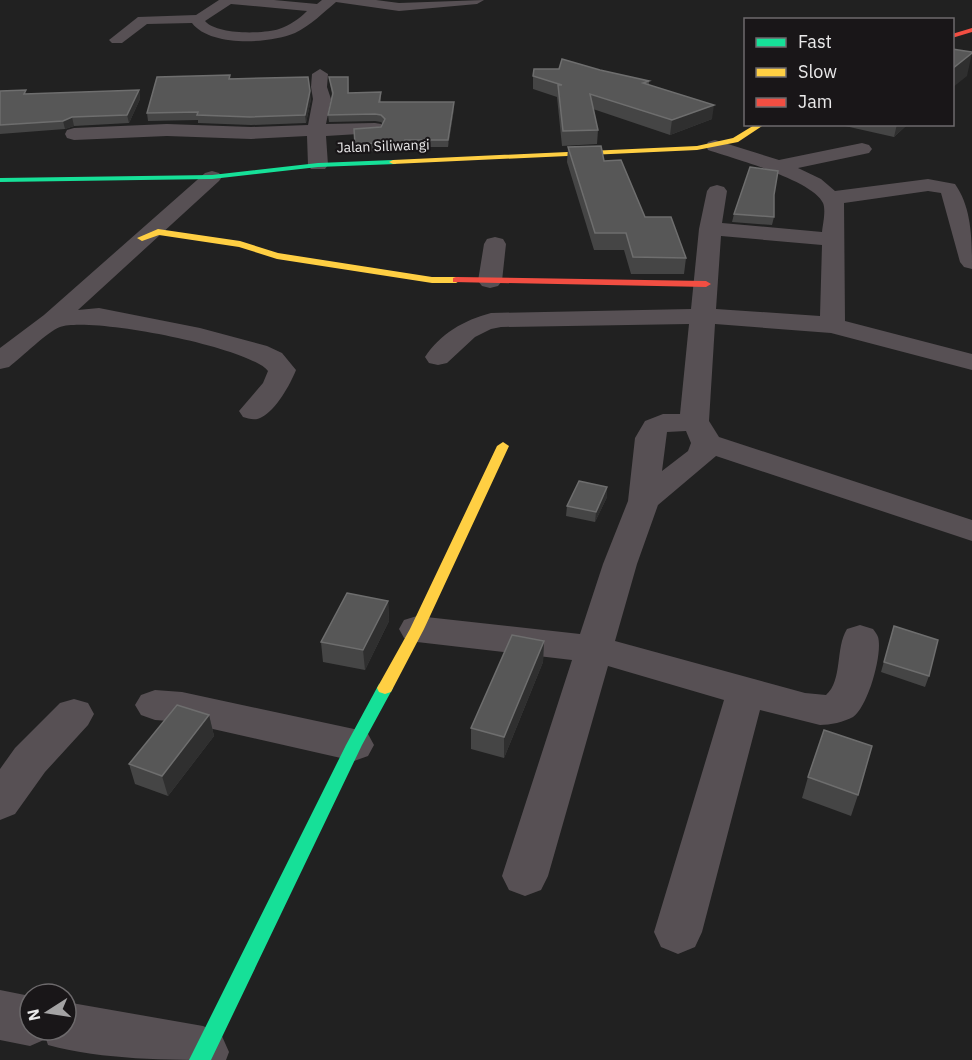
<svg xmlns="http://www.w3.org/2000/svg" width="972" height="1060" viewBox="0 0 972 1060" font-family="'IBM Plex Sans',sans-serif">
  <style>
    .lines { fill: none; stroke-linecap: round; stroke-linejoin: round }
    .street { fill: #575054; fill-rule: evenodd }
    .fast { fill: #16e098; fill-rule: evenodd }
    .slow { fill: #ffcf43; fill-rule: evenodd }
    .jam { fill: #f24e42; fill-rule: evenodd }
    .wall { fill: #454545 }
    .shaded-wall { fill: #2f2f2f }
    .building { fill: #575757; stroke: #6e6e6e; stroke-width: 1.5 }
    .labels { text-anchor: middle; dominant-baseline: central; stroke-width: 4.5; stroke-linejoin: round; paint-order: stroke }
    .far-street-label { font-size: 14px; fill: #eae9ea; stroke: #191618 }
  </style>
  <rect width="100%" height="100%" fill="#212121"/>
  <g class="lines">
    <path class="street" d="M219,0H274L317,4L322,0H376L399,3L484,0L477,4L399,11L336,2C324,12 310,26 295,33C269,44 210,47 192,23L147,24L122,43H112L109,40L138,17L196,15ZM231,4L307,11C299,19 290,25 279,29C263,34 217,35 205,21Z
      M320,69L328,74L327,87L331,99L326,124L375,123L381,124L384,128L381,132L375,133L326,136L328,165L325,169H311L308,165L307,136L251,139L167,136L74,140L67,138L65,134L67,130L74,128L167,124L251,127L308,125L313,99L311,87L312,74Z
      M715,140L779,160L862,143L869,145L872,149L869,153L798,168L821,179L835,191L928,179L955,184C972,208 972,240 972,269L964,267L960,262L941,193L928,191L844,203L845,321L972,354V370L831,333L715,324L709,421L719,437L972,520V541L716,456L658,505L637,564L615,641L805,693L826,695C843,680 835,648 847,629L860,625L873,629C875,632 877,634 878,637C883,653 868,707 853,717C844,722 830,725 820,725L760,710L702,932L695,947L678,954L661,947L654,932L724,700L608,666L548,876L541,890L525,896L509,890L502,876L572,660L417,642L404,638L399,629L404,620L417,616L580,634L603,564L628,501L635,438L645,421L663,414H680L689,324L501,327L491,329L475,337L447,363L438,365L429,363L425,357C440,334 464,320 491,313L691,309L699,229L707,191L710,187L717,185L724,187L727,191L722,223L822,232C823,224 826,210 823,203C813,180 732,158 708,150L706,146L708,142ZM721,236L822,245L820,316L716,309ZM686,431L691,443L688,451L662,471L667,432Z
      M212,171L219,173L222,177L219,181L78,310L99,308L200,328L267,346L282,353L296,370C290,385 276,410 262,417C256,421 249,419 243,417L239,411L263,383L268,371C249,347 90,316 60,327C48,331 21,358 9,367L0,369V348L44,315L205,173Z
      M495,237L503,239L506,244L502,281L498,286L490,288L482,286L478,281L484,244L487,239Z
      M155,690L182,692L354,729L368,734L374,745L368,756L354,761L182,722L155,720L141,715L135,705L141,695Z
      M74,699L88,703L94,714L88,725L45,772L15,814L0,820V769L15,748L60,703Z
      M0,990L30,996V1030H66V1002L203,1026L221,1034L229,1052L226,1060C167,1060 104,1060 48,1045L46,1039L30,1046L0,1040Z"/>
    <path class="fast" d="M393,160H396V164L318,167L212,179L0,182V178L212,175L318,163Z
      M385,682L391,684L393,688L362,745L211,1060H189L346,745L379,684Z"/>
    <path class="slow" d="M756,124H765L738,142L697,150L393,164L389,162L393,160L697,146L733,138Z
      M158,229L240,241L278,253L432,277H456L461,280L456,283H432L277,259L239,247L159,235L142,241L137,238Z
      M503,442L509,446L424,629L391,692L385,694L379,692L377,688L410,629L497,446Z"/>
    <path class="jam" d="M972,28V32L952,38V34Z
      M456,277L706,281L711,284L706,287L453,282V278Z"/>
  </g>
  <path class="wall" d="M600,70L649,81V85L712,119L670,135L593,109L598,130L597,144L562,146L557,97L533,89V76Z
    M329,77H348L349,93L381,92V102H454V109L448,147H406V150L355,152L354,129L381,127L383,124L381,122L375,121L329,122L328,115L332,95Z
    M230,78L311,99L306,123L251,125L198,123V120L148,121L147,113Z
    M139,90L140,99L129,123L74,126L65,129L0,134V91L27,94Z
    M836,124H908L894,137Z
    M568,147L604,161L645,217L686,258L684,274H631L624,250H594L567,162Z
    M774,195V217L772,225L732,222L734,214Z
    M607,487V497L595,522L566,516L567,506Z
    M388,601L389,621L365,670L323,662L321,642Z
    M894,626L929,676L925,687L881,672Z
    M544,641L543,662L504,758L471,749V728Z
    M209,715L214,736L168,796L135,784L129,764Z
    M808,777L858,795L851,816L802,798Z"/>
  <path class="shaded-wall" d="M972,53L967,76L952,88V69Z
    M139,90L140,99L129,123L127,115Z
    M310,91L311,99L306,123L305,115Z
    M454,102V109L448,147V140Z
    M714,105L712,119L670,135L672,120Z
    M72,117L74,126L65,129L63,121Z
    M897,124H908L894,137Z
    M607,487V497L595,522L596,512Z
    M388,601L389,621L365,670L363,650Z
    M544,641L543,662L504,758V737Z
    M209,715L214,736L168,796L162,776Z"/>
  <path class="building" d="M952,49L972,52V53L952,69Z
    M562,59L600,70L649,81L643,83L714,105L672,120L590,94L598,130L563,131L558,85H562L533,76L534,69H559Z
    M230,75L229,79L308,77L310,91L305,115L250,117L197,115L198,112L147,113L157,77Z
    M329,77H348V93L381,92L379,102H454L448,140H405V142L355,144L354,129L381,127L385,119L381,115L375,114L328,115L333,93Z
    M26,90L24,94L139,90L127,115L72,117L63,121L0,125V91Z
    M601,146L604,161L621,160L645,217H671L686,258L633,257L626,233H595L568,147Z
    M750,167L778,171L774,195V217L734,214Z
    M579,481L607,487L596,512L567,506Z
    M347,593L388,601L363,650L321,642Z
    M894,626L938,640L929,676L884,662Z
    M512,635L544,641L504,737L471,728Z
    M177,705L209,715L162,776L129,764Z
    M824,730L872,746L858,795L808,777Z"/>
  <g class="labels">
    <g class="far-street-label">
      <text transform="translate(383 146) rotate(-2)">Jalan Siliwangi</text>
    </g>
  </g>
  <rect x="744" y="18" width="210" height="108" fill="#191618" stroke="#6d6a6c" stroke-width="1.5"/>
  <rect x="756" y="38" width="30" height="9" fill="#16e098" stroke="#6d6a6c" stroke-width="1.5"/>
  <text x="798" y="48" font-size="18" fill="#eae9ea">Fast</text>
  <rect x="756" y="68" width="30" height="9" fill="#ffcf43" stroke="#6d6a6c" stroke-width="1.5"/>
  <text x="798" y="78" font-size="18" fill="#eae9ea">Slow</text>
  <rect x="756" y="98" width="30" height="9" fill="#f24e42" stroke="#6d6a6c" stroke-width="1.5"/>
  <text x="798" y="108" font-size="18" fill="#eae9ea">Jam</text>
  <g transform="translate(48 1012) rotate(258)"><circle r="28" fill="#191618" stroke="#6d6a6c" stroke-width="1.5"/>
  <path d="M0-4.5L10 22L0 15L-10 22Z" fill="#a4a3a4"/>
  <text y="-9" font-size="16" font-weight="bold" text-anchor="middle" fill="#eae9ea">N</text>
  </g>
</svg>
